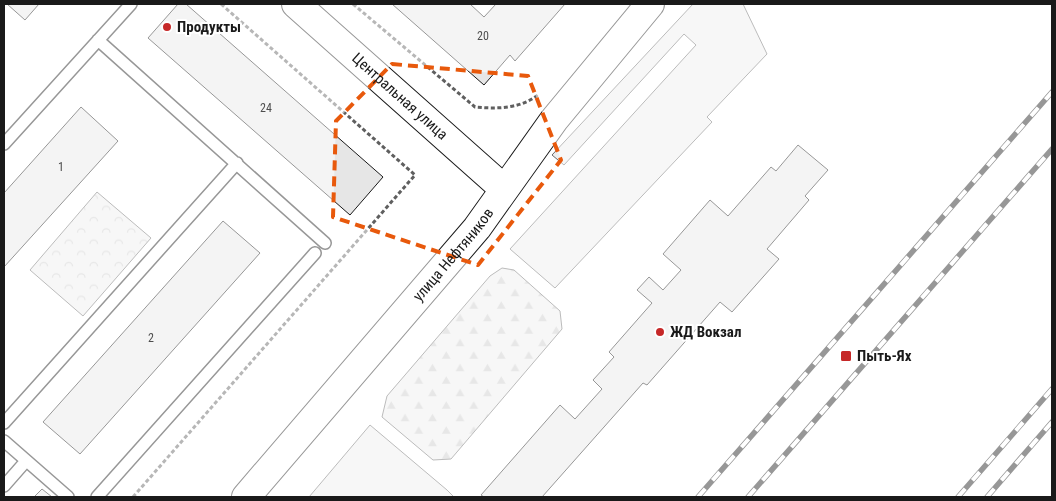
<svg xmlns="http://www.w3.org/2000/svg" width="1056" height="501" viewBox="0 0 1056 501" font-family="'Roboto Condensed',sans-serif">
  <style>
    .built { fill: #ededed; stroke: #6a6a6a }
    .forest { fill: url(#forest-firs); stroke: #6a6a6a }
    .park { fill: url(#park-crowns); stroke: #6a6a6a }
    .building { fill: #e6e6e6; stroke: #1a1a1a }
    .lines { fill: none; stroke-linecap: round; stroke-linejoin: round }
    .service-casing { stroke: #1a1a1a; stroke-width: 14 }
    .tertiary-casing { stroke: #1a1a1a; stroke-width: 30 }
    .secondary-casing { stroke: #1a1a1a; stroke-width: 30 }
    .path { stroke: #5f5f5f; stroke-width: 3; stroke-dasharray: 4 2.5; stroke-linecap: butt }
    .service { stroke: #fff; stroke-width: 11 }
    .tertiary { stroke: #fff; stroke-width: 28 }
    .secondary { stroke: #fff; stroke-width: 28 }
    .rail-casing { stroke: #1a1a1a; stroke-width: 5.5 }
    .rail { stroke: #fff; stroke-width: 4; stroke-dasharray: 11; stroke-linecap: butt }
    .marked { fill: none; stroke: #e8590c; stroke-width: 4; stroke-dasharray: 10 6; stroke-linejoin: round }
    .poi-dot { fill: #c62828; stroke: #fff; stroke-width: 2 }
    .labels { text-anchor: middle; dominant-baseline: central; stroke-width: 4; stroke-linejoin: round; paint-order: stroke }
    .number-label { font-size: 12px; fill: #4d4d4d }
    .poi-label { font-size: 15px; font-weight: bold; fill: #1a1a1a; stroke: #fff; text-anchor: start }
    .street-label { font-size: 15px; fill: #1a1a1a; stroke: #fff }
  </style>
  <defs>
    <pattern id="forest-firs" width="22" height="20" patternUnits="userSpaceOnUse" patternTransform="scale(1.25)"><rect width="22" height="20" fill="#ededed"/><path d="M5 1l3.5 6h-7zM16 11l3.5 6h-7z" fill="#cbcbcb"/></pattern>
    <pattern id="park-crowns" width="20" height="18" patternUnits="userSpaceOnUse" patternTransform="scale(1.25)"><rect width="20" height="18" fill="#ededed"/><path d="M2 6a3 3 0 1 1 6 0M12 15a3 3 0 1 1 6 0" fill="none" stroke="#cbcbcb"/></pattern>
  </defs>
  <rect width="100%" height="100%" fill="#fff"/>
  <path class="built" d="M693,4H743L767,54L707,117L712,122L555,288L510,249L696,45L684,34L564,165L552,155Z
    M370,425L447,490L454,497H309Z"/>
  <path class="forest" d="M502,268L514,270L560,311L562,329L451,459L433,460L382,417L387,396L490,276Z"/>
  <path class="park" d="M97,192L151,238L83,316L30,270Z"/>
  <path class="building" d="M7,4H39L25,20Z
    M178,4H186L383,177L350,215L148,38Z
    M392,4H470L484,17L496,4H565L515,61L510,55L484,85Z
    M81,107L118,141L4,267V193Z
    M798,145L828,170L805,196L809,200L767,249L779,259L732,312L720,302L647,385L643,383L542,497H484L481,495L560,405L575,419L602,389L593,380L614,357L609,352L652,303L637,290L649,277L663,290L681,270L663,254L710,200L728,216L771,167L776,171Z
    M223,221L260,253L80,454L43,422Z
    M42,489L52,497H34Z"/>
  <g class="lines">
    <defs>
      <path id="service" d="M98,40L325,243
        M4,144L131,4
        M4,423L237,163
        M4,441L68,497
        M4,486L26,461
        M97,497L315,253"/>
      <g id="tertiary">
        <path id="s1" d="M246,497L477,228L554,120L650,4"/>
      </g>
      <g id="secondary">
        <path id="s2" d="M296,4L504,189"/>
      </g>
    </defs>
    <use href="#service" class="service-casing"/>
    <use href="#tertiary" class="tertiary-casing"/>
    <use href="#secondary" class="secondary-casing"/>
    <path class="path" d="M353,4L475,107C497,109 521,109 539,94
      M133,497L415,175L221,4"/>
    <use href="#service" class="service"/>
    <use href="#tertiary" class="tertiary"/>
    <use href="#secondary" class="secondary"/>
    <defs>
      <path id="rail" d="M698,497L1052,92
        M748,497L1052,149
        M958,497L1052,389
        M987,497L1052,422"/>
    </defs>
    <use href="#rail" class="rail-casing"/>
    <use href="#rail" class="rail"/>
  </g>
  <path d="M0 0H1056V501H0ZM392,64L528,76L561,160L478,265L333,217L336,121Z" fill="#fff" fill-opacity=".55" fill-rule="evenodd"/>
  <path class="marked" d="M392,64L528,76L561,160L478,265L333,217L336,121Z"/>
  <g class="poi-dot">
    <circle cx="167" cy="27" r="5"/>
    <circle cx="660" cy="332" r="5"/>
    <rect x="840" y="350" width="12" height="12" rx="2.5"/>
  </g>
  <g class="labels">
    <g class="number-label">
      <text x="483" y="36">20</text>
      <text x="266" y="108">24</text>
      <text x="61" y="167">1</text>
      <text x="151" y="338">2</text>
    </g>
    <g class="poi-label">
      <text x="177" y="27">Продукты</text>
      <text x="670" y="332">ЖД Вокзал</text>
      <text x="857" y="356">Пыть-Ях</text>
    </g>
    <g class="street-label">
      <text stroke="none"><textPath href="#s2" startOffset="139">Центральная улица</textPath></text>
      <text stroke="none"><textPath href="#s1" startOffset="319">улица Нефтяников</textPath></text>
    </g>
  </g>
  <rect width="1056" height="501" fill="none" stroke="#1a1a1a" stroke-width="10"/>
</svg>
